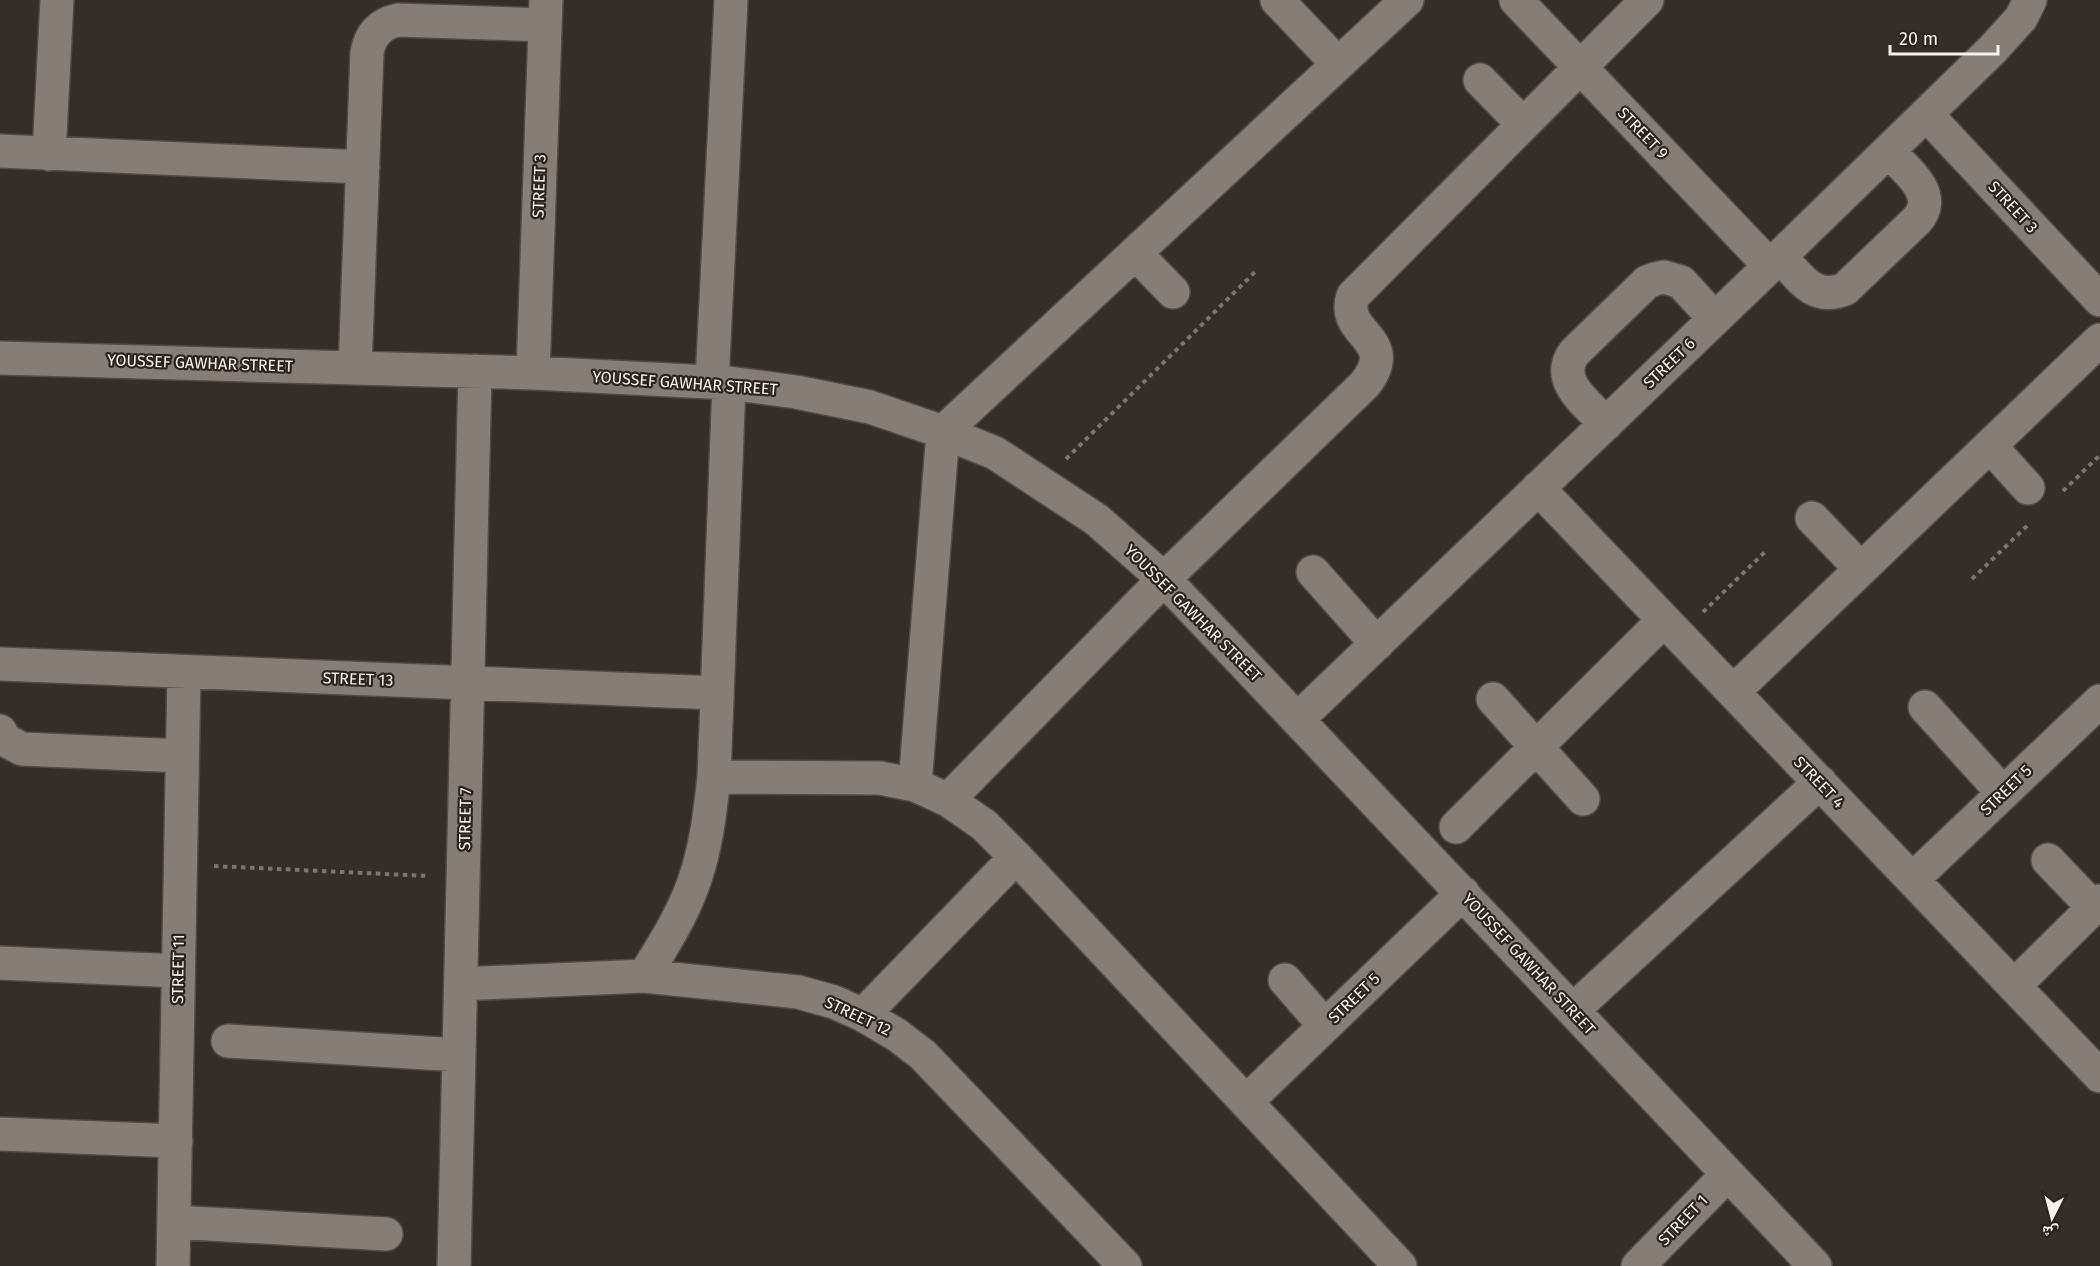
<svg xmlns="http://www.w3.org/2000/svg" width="2100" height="1266" viewBox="0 0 2100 1266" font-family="'Fira Sans','Noto Naskh Arabic',sans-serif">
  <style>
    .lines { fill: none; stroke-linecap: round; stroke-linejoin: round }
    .minor-casing { stroke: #514a45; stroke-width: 36 }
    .path { stroke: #7b7470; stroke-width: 4; stroke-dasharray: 4.5 4.5; stroke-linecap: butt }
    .minor { stroke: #877d77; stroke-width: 33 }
    .labels { text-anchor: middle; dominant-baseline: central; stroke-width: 4.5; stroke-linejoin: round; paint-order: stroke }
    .street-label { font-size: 16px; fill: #f7f1ee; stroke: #2b231e }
  </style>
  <rect width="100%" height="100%" fill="#352d28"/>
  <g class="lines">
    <defs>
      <path id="minor" d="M1277,0L1338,64
        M1516,0L1770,266
        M1480,80L1523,124
        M1926,114L2100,300
        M0,151L363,167
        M49,154L57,0
        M1135,253L1173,292
        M1780,256C1800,277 1813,302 1845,289L1917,220C1940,194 1905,169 1888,151
        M0,358L533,373L729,383L796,392L870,407L943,432L995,453L1097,520L1164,579L1815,1266
        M355,367L367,53C370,35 380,24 398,20L545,25
        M533,373L546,0
        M712,382L731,0
        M1606,424C1587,403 1554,381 1574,353L1647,282L1655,279L1664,277L1681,282L1715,319
        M1990,446L2028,488
        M1538,488L2100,1076
        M1812,518L1861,569
        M1313,572L1377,644
        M0,664L717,693
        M1733,692L2100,340
        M1493,699L1583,799
        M1925,707L2003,793
        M1298,719L1770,266L1992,50L2021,18L2030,0
        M0,731L5,740L22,749L182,756
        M714,777L880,778L915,785L948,800L984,825L1016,857L1400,1266
        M915,785L943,432L1407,0
        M948,800L1164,579L1365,384C1401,338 1339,335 1353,296L1647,0
        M1456,827L1664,620
        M2048,860L2093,907
        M1913,879L2100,701
        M0,963L178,971
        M644,976C663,946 682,916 694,882C706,848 710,813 714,777L729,383
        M1285,980L1325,1026
        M461,984L644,976L798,992L834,1002L863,1015L897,1035L923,1055L1125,1266
        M2014,986L2100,901
        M1573,1010L1820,782
        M863,1015L1016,857
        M228,1041L459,1055
        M1246,1102L1463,893
        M0,1134L176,1141
        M174,1222L386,1234
        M173,1266L184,673
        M454,1266L475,371
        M1638,1266L1728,1174"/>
    </defs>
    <use href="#minor" class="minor-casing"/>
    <path class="path" d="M1066,459L1256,271
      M2063,491L2100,455
      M1972,579L2030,523
      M1703,612L1767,550
      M214,866L428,876"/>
    <use href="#minor" class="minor"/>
  </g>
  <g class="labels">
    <g class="street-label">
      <text transform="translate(1643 133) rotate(46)">STREET 9</text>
      <text transform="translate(539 186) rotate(-88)">STREET 3</text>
      <text transform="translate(2013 207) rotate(47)">STREET 3</text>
      <text transform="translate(200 363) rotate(2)">YOUSSEF GAWHAR STREET</text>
      <text transform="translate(1669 363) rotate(-44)">STREET 6</text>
      <text transform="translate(685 383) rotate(4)">YOUSSEF GAWHAR STREET</text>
      <text transform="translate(1193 613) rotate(45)">YOUSSEF GAWHAR STREET</text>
      <text transform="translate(358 679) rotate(2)">STREET 13</text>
      <text transform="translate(1819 782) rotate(46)">STREET 4</text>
      <text transform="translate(2006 790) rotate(-44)">STREET 5</text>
      <text transform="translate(465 819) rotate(-89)">STREET 7</text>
      <text transform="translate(1529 964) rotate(47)">YOUSSEF GAWHAR STREET</text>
      <text transform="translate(178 969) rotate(-89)">STREET 11</text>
      <text transform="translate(1354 998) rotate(-44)">STREET 5</text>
      <text transform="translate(858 1016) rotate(25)">STREET 12</text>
      <text transform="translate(1683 1220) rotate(-46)">STREET 1</text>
    </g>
  </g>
  <g transform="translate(2052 1218) rotate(186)" stroke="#2b231e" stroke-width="4.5" paint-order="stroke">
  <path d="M0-4.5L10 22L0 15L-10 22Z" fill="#f7f1ee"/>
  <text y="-9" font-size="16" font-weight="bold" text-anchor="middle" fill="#f7f1ee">ش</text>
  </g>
  <path d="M1890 45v9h108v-9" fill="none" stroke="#f7f1ee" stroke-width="3"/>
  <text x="1899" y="45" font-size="18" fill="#f7f1ee" stroke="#2b231e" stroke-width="4.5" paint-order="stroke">20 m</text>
</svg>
